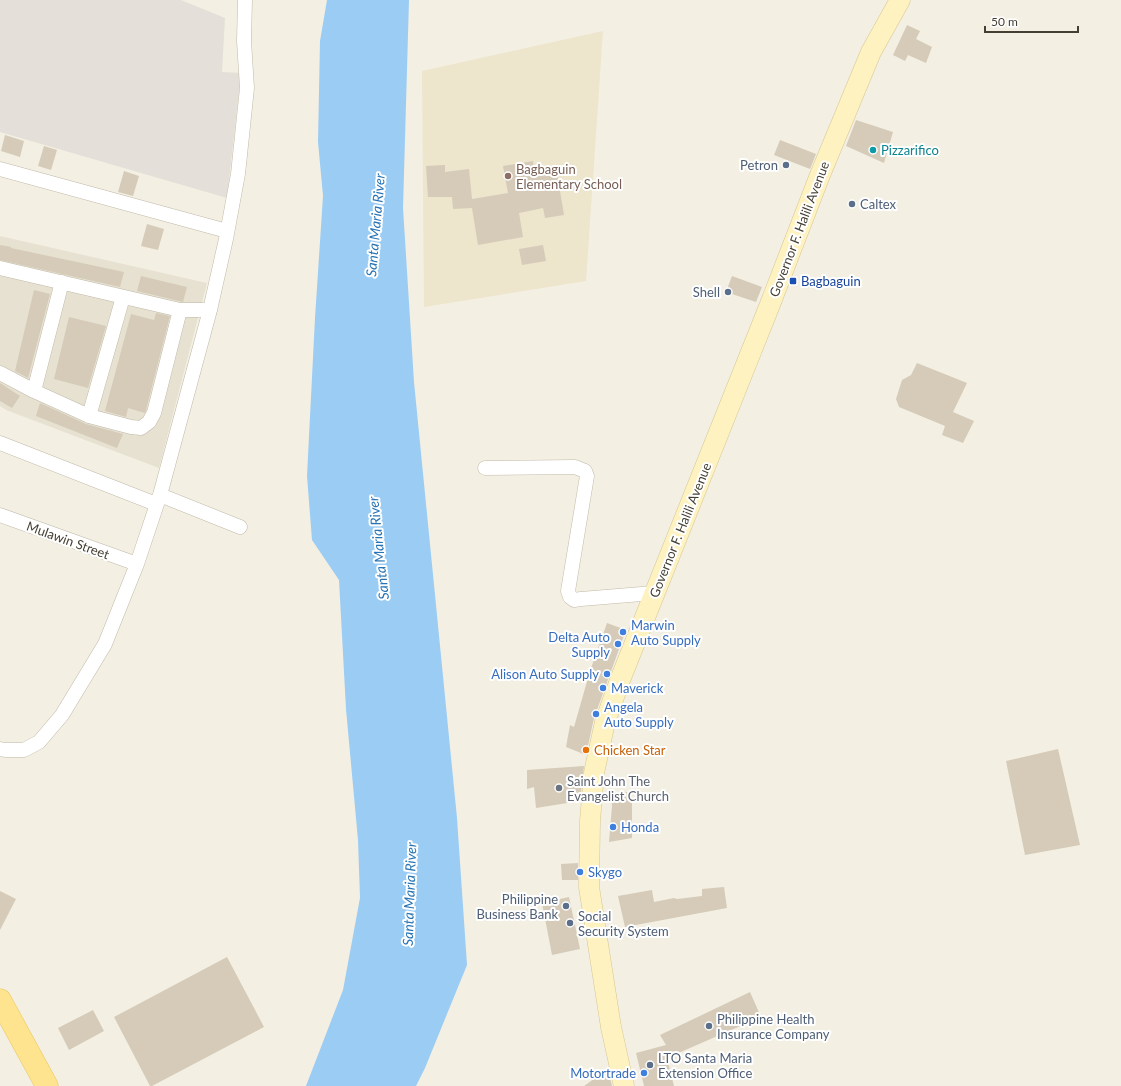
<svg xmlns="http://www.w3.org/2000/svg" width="1121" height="1086" viewBox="0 0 1121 1086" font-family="Lato,sans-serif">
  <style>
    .residential { fill: #e7e1d1 }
    .industrial { fill: #e4dfd8 }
    .education { fill: #ede5cc }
    .water { fill: #9bccf4 }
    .building { fill: #d5cbb8 }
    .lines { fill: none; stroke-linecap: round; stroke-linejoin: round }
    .street-casing { stroke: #c1baa8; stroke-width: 15 }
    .secondary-casing { stroke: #d5c690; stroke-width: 21 }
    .primary-casing { stroke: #e9c45a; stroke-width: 23 }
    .street { stroke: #fff; stroke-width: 14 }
    .secondary { stroke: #fff2c1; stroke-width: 20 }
    .primary { stroke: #ffe490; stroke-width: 22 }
    .culture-dot { fill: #0f9aa8; stroke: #fff; stroke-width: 1.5 }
    .service-dot { fill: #5c6f8a; stroke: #fff; stroke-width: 1.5 }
    .education-dot { fill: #8d6e63; stroke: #fff; stroke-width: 1.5 }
    .transit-dot { fill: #1a4fb4; stroke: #fff; stroke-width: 1.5 }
    .shop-dot { fill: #3f7fe0; stroke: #fff; stroke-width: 1.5 }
    .food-dot { fill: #e8710a; stroke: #fff; stroke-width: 1.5 }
    .worship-dot { fill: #6b7280; stroke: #fff; stroke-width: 1.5 }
    .labels { text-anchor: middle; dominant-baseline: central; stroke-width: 4; stroke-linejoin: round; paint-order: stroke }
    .culture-label { font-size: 13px; fill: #0d838f; stroke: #fff; text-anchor: start }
    .service-label { font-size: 13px; fill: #4e5e75; stroke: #fff; text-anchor: start }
    .education-label { font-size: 13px; fill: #785e54; stroke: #fff; text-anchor: start }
    .street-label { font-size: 13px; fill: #453f33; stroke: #fff }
    .transit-label { font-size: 13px; fill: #164399; stroke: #fff; text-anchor: start }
    .shop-label { font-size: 13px; fill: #366cbe; stroke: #fff; text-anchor: start }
    .food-label { font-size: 13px; fill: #c56008; stroke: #fff; text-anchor: start }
    .worship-label { font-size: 13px; fill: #5b616d; stroke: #fff; text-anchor: start }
    .water-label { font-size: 14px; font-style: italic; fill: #2774b5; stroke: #fff }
  </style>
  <rect width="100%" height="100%" fill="#f3efe3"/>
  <path class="residential" d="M0,236L207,283L159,468L6,410L0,406Z"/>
  <path class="industrial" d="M0,0H181L225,18L222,72L241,73L227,198L0,132Z"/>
  <path class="education" d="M603,31L586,281L424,307L422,71Z"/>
  <path class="water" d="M327,0H409L403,208L414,382L457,818L467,965L425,1068L416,1086H306L343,990L360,898L358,840L346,709L339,580L312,540L307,476L315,318L323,196L318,142L320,41Z"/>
  <path class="building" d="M907,25L920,31L916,39L932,47L926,63L908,55L905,61L893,55Z
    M856,120L893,132L884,163L846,146Z
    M5,135L24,141L20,157L1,151Z
    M780,140L816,154L810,169L774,155Z
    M44,146L57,150L51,170L38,166Z
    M533,161L534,171L556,167L564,215L545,218L543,208L519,213L523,237L478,245L472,208L453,209L452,197H428L426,166L445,165V172L469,169L472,199L508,193L503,166Z
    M124,171L139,176L133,196L118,192Z
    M147,224L164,229L158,250L141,246Z
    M0,245L11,247V248L124,272L120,287L0,260Z
    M543,245L546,261L522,265L519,249Z
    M141,276L187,287L183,302L137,291Z
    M732,276L762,287L756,302L726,292Z
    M34,290L50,294L28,378L15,371Z
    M156,313L170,316L146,410L145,413L128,408L126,417L105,411L131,314L154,320Z
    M69,317L106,326L88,388L54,379Z
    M917,363L967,383L953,412L974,421L963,443L942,435L945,426L899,407L896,399L902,380L911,375Z
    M0,383L20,396L12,408L0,401Z
    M40,403L86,424L123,434L117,448L36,416Z
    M607,623L626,630L594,718L586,755L566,747L570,725L574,727L590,671Z
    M1058,749L1080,845L1025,855L1006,761Z
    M584,766L580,801L536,808L534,787L527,789V770Z
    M611,792H632V838L609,842L612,806Z
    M578,863V880H562L561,864Z
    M724,887L727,908L625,927L618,896L652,890L654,902L674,898L677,899L702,896V889Z
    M0,891L16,899L0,930Z
    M569,897L580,949L552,955L542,903Z
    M227,957L264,1027L152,1086H150L114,1017Z
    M750,992L761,1017L667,1058L674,1086H644L636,1053L666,1045L660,1035Z
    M93,1010L104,1031L69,1050L58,1028Z
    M608,1069L612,1086H584Z"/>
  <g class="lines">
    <defs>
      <path id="street" d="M0,169L227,231
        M0,268L180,310H210
        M0,373L34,391L89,416L131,427L141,428L149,422L154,413L180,310
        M34,391L62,282
        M89,416L123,297
        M0,443L156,504
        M485,468L575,467L585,471L587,476L568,591L570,597L574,600L581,599L654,593
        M160,495L240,527
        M0,515L137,564
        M0,749L5,750H24L39,742L62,715L105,644L137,564L160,495L210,310L226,239L238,174L247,88L244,41L245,0"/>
      <path id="secondary" d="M624,1086L611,1027L589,887L590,821L594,773L605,722L620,680L769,307L820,175L871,52L900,0"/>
      <path id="primary" d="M0,1000L47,1086"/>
    </defs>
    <use href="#street" class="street-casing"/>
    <use href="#secondary" class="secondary-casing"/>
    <use href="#primary" class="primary-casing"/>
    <use href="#street" class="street"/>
    <use href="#secondary" class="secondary"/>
    <use href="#primary" class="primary"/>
  </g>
  <circle class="culture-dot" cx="873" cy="150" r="4"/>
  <g class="service-dot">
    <circle cx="786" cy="165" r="4"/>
    <circle cx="852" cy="204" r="4"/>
    <circle cx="728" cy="292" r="4"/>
    <circle cx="566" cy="906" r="4"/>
    <circle cx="570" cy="923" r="4"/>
    <circle cx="709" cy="1026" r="4"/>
    <circle cx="650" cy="1065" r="4"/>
  </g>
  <circle class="education-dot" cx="508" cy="176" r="4"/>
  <rect class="transit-dot" x="789" y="277" width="8" height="8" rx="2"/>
  <g class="shop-dot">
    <circle cx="623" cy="632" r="4"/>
    <circle cx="618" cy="644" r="4"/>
    <circle cx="607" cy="674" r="4"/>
    <circle cx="603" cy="688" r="4"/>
    <circle cx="596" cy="714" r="4"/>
    <circle cx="613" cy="827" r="4"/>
    <circle cx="580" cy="872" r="4"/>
    <circle cx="644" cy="1073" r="4"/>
  </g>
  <circle class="food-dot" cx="586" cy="750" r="4"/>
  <circle class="worship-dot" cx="559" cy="788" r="4"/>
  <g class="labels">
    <g class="culture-label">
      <text x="881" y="150">Pizzarifico</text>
    </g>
    <g class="service-label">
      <text x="778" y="165" text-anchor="end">Petron</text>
      <text x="860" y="204">Caltex</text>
      <text x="720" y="292" text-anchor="end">Shell</text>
      <text x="558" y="899" text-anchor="end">Philippine<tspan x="558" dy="15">Business Bank</tspan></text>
      <text x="578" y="916">Social<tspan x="578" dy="15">Security System</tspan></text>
      <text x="717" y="1019">Philippine Health<tspan x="717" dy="15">Insurance Company</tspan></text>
      <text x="658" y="1058">LTO Santa Maria<tspan x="658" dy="15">Extension Office</tspan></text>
    </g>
    <g class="education-label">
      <text x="516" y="169">Bagbaguin<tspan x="516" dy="15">Elementary School</tspan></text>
    </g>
    <g class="street-label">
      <text transform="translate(799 229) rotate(-69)">Governor F. Halili Avenue</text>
      <text transform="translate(680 530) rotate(-68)">Governor F. Halili Avenue</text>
      <text transform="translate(68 540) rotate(20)">Mulawin Street</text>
    </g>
    <g class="transit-label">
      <text x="801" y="281">Bagbaguin</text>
    </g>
    <g class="shop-label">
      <text x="631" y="625">Marwin<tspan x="631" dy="15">Auto Supply</tspan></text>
      <text x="610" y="637" text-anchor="end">Delta Auto<tspan x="610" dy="15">Supply</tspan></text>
      <text x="599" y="674" text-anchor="end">Alison Auto Supply</text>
      <text x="611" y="688">Maverick</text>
      <text x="604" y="707">Angela<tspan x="604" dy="15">Auto Supply</tspan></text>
      <text x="621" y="827">Honda</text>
      <text x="588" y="872">Skygo</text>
      <text x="636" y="1073" text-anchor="end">Motortrade</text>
    </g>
    <g class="food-label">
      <text x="594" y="750">Chicken Star</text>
    </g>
    <g class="worship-label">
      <text x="567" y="781">Saint John The<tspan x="567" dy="15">Evangelist Church</tspan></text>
    </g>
    <g class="water-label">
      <text transform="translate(375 225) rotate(-85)">Santa Maria River</text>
      <text transform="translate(378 548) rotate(-96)">Santa Maria River</text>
      <text transform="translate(409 894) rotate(-88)">Santa Maria River</text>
    </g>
  </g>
  <path d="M985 26v6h93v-6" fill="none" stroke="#453f33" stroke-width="2"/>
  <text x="991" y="26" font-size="12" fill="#453f33" stroke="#ffffff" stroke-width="3" paint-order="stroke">50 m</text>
</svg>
